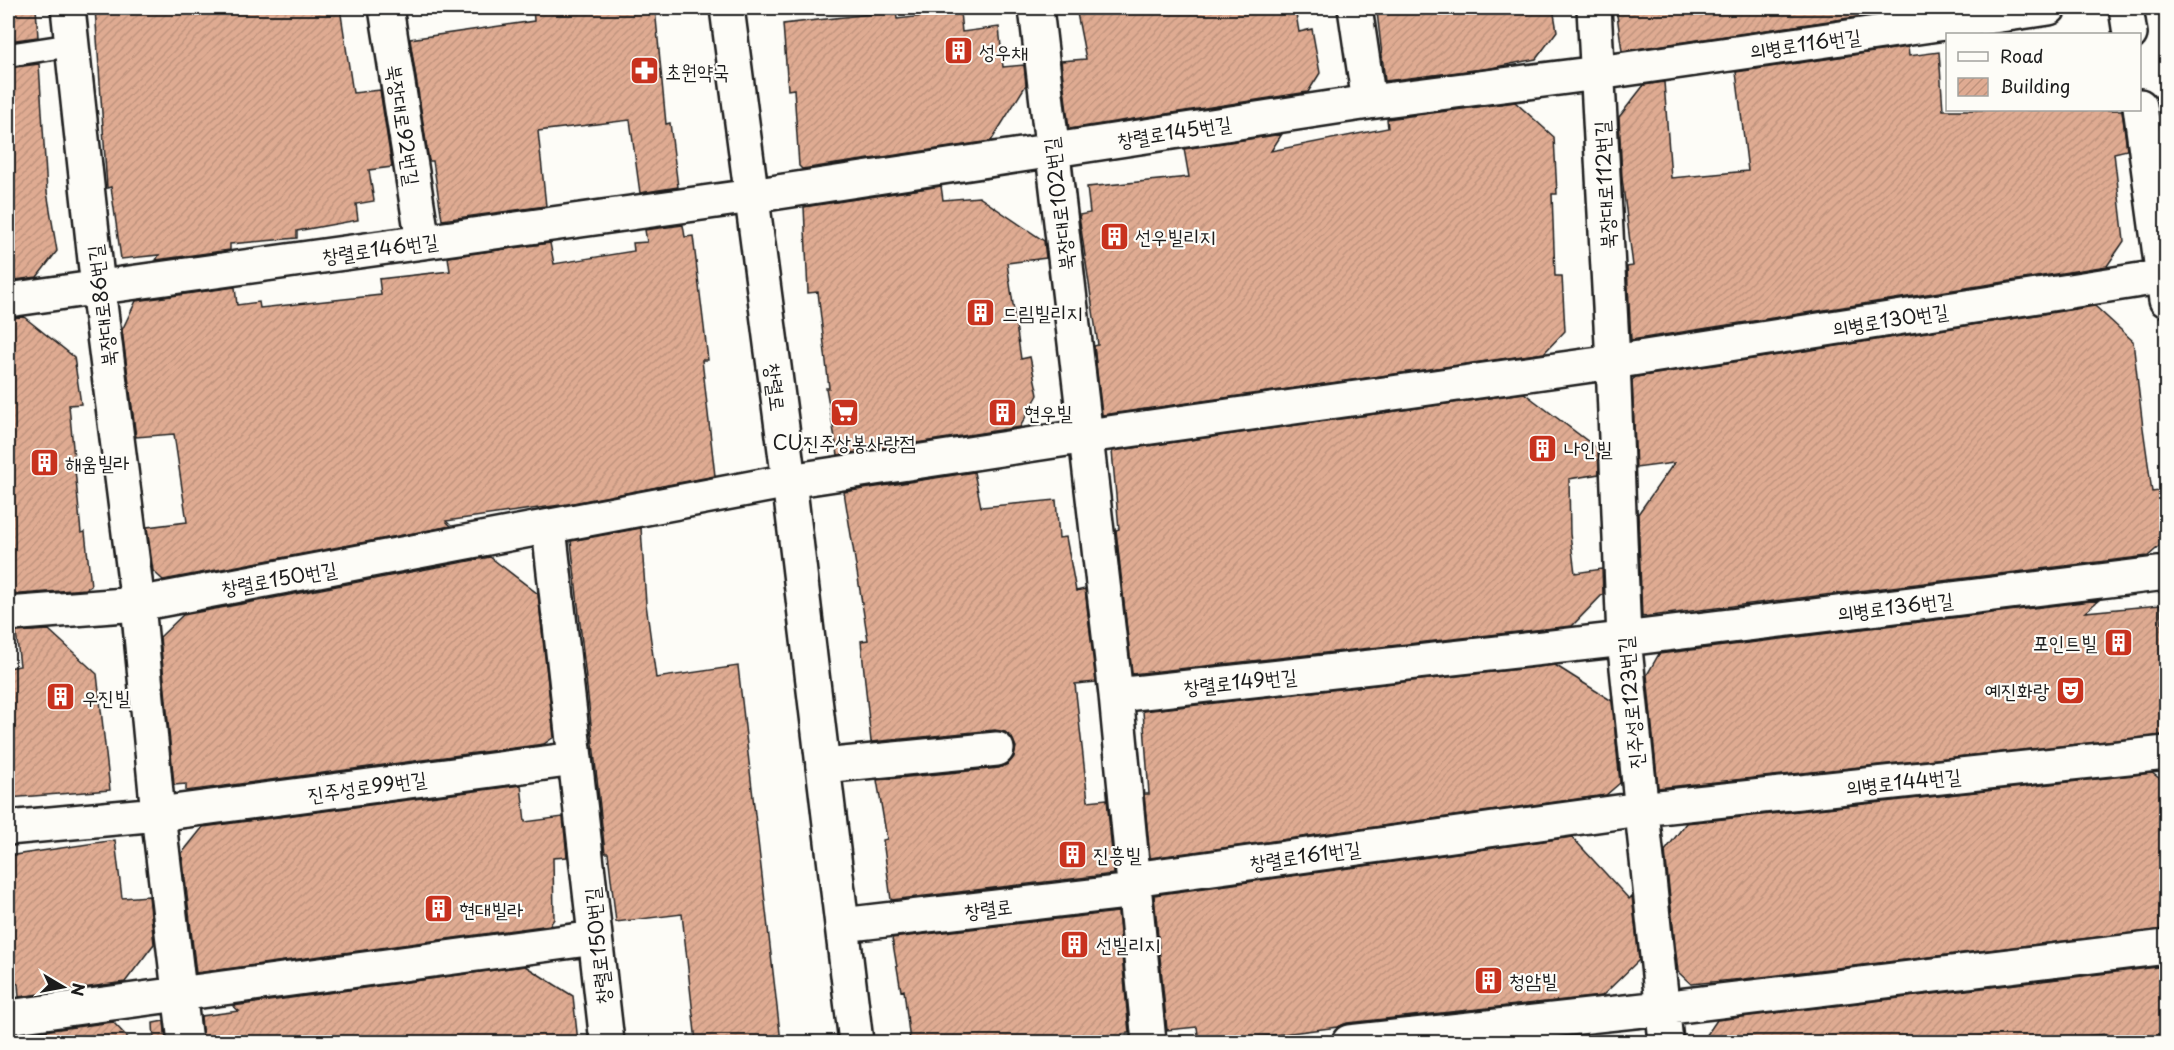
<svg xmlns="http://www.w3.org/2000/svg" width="2174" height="1050" viewBox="0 0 2174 1050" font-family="'Playpen Sans','Poor Story',sans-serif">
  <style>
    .building { fill: url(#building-hatch); stroke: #1c1c1c; stroke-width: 1.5 }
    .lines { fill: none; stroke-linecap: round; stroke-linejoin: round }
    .lane-casing { stroke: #1c1c1c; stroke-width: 27 }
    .street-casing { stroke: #1c1c1c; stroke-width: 38 }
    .secondary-casing { stroke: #1c1c1c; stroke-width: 38 }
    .lane { stroke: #fdfcf7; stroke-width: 22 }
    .street { stroke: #fdfcf7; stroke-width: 33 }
    .secondary { stroke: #fdfcf7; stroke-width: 33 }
    .labels { text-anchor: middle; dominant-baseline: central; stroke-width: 4.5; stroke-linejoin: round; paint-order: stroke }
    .street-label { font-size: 20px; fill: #1c1c1c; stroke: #fdfcf7 }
    .poi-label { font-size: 20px; fill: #1c1c1c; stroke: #fdfcf7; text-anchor: start }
  </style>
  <defs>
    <pattern id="building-hatch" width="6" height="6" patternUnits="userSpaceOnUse" patternTransform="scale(1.5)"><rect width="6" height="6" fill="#dfab92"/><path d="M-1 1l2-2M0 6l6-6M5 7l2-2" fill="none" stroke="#bf937d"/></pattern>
  </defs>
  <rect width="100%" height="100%" fill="#fdfcf7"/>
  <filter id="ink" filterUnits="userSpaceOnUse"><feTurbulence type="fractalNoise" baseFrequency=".0167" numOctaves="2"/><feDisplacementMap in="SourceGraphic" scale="12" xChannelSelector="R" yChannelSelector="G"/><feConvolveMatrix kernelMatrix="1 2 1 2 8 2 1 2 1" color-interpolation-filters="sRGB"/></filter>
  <g filter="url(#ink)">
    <path class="building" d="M8,8H36L38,37L8,41Z
      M95,8H340L353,93L380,90L392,167L369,170L374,201L356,204L358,220L297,231V238L230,244V250L156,260L159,255L121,259L111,187L107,188Z
      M533,8H655L666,124L670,123L678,187L640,193L630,120L538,131L546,206L442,220L433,161H429L410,39L534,21Z
      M1076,8H1295L1299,32L1312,29L1320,73L1308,92L1069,129L1061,61L1086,59Z
      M1421,8H1553L1557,31L1536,59L1491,68L1385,81L1377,12Z
      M1616,8H1905V10L1622,51Z
      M896,11L897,19L960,12L962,32L999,27L1003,67L1024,65L1026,85L991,141L802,169L799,166L794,89L788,90L783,24Z
      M1908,47L1909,56L1939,52L1943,110H2122L2127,150L2114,153L2124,241L2107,266L1631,340L1627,267L1633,266L1622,178L1619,117L1644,85L1664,82L1671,178L1748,171L1736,72Z
      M39,64L47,192L57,251L37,277L8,281V68Z
      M1515,102L1554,137L1557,194H1552L1555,276H1562L1565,331L1544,353L1102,415L1094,346L1098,345L1079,215L1090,213L1087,187L1189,177L1184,149L1282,134L1271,151L1388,128L1387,119Z
      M941,186L943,200L979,197L1044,241L1046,258L1007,263L1021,359L1030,357L1038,395L1020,427L838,455L826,388H829L818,292L808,293L804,207Z
      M683,225L685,237L693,236L708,360H702L715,476L568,504L446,521L451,526L163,580L153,571L147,527L187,522L174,434L136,437L122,330L136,301L235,287L237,305L259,302L260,308L381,295L379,279L450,271L448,257L550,243L554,264L634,251L633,243L647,242L645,230Z
      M2095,306L2133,341L2143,428L2152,492L2159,491L2163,543L2148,556L1642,617L1638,514L1674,463L1636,468L1632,380L1636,377Z
      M24,317L74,357L81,404L69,405L81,533L85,532L91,586L86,589L8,595V318Z
      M1524,393L1598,449L1599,474L1569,479L1570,534L1575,573L1602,569L1603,594L1572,626L1132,674L1116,530L1119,529L1112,451Z
      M974,472L981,507L1056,500L1059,538L1066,537L1076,591L1085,589L1096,682L1075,684L1088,801L1107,799L1114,874L891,900L883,840L887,839L877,780L999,768L1008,764L1014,757L1016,747L1012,738L1005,732L995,730L871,742L861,641L868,640L844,492Z
      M641,528L646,604L656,678L738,666L781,1042H696L682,914L616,922L608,853H605L571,541Z
      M490,557L538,594L554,737L544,744L186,791V784L174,785L160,637L183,615Z
      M2099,600L2085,612L2160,605L2166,671V735L1658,788L1647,675L1659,654Z
      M49,630L97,674L110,790L8,798V668L20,666L16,632Z
      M1555,665L1612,701L1620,783L1606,795L1150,858L1144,794H1149L1143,711Z
      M2152,773L2166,783V929L1744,979L1691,984L1678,972L1665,851L1686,823Z
      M521,785L525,822L563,817L567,857L553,858L554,919L550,925L196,973L182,853L203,827Z
      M1572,837L1629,899L1632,896L1639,960L1602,996L1347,1023L1338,1027L1219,1042H1199L1197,1027L1167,1030L1154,895Z
      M115,840L122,898L149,896L154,944L125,982L19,997L18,984L11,981L10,961H8V856Z
      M1118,912L1129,1033L1122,1034L1123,1042H910L904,990L901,991L892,938Z
      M525,966L573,996L578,1042H203L201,1016L239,1011L233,1006Z
      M2166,966V1042H2108L2107,1034L2040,1040L2041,1042H1702L1717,1020Z
      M164,1021L166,1042H154L153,1023Z
      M113,1022L132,1042H21V1034Z"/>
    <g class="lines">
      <defs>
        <path id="lane" d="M8,55L72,45"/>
        <path id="street" d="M68,8L98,288L138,604L158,814L185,1042
          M386,8L423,242
          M1036,8L1116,695L1149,1042
          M1355,8L1369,102
          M1594,8L1613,362L1624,639L1666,1042
          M2126,8L2130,34
          M2140,106L2166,300
          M8,300L752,196L1369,102L1598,73L2049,8
          M549,528L607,1042
          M8,614L138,604L789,481L1087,436L1613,362L2166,276
          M1116,695L1624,639L2166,573
          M823,766L997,749
          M8,828L158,814L575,759
          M1133,879L1640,809L2166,753
          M842,925L1134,891
          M8,1017L595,938
          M1349,1042L1662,1008L2166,947"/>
        <path id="secondary" d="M727,8L789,481L856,1042"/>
      </defs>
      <use href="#lane" class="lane-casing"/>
      <use href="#street" class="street-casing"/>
      <use href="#secondary" class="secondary-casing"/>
      <use href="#lane" class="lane"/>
      <use href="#street" class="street"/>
      <use href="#secondary" class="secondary"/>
    </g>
  </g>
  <defs>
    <symbol id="building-square" viewBox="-11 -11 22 22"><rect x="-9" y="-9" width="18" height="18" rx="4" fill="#c8321e" stroke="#fdfcf7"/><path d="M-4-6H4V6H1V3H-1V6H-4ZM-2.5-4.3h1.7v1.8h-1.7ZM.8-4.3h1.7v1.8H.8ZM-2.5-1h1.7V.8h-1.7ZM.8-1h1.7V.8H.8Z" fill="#fff"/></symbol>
    <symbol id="pharmacy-square" viewBox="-11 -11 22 22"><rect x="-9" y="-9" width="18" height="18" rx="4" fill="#c8321e" stroke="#fdfcf7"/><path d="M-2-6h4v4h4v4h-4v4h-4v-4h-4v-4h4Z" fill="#fff"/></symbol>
    <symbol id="supermarket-square" viewBox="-11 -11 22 22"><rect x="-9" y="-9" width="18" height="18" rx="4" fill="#c8321e" stroke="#fdfcf7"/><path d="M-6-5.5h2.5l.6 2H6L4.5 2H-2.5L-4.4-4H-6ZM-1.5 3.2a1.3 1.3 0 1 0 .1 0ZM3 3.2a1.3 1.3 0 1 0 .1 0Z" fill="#fff"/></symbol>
    <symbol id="theatre-square" viewBox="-11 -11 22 22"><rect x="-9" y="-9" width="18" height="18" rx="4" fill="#c8321e" stroke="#fdfcf7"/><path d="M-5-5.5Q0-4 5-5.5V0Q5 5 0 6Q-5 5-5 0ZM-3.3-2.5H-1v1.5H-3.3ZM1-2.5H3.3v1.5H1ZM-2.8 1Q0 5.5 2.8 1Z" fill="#fff"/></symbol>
  </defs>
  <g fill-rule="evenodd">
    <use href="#building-square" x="942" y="34" width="33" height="33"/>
    <use href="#pharmacy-square" x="628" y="54" width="33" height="33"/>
    <use href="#building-square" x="1098" y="220" width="33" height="33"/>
    <use href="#building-square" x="964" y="296" width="33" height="33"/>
    <use href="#supermarket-square" x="828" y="396" width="33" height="33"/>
    <use href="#building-square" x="986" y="396" width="33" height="33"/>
    <use href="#building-square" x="1526" y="432" width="33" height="33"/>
    <use href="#building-square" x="28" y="446" width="33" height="33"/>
    <use href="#building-square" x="2102" y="626" width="33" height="33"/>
    <use href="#theatre-square" x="2054" y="674" width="33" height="33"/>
    <use href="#building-square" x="44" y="680" width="33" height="33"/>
    <use href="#building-square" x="1056" y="838" width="33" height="33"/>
    <use href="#building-square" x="422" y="892" width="33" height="33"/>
    <use href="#building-square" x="1058" y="928" width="33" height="33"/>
    <use href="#building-square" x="1472" y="964" width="33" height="33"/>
  </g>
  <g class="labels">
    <g class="street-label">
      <text transform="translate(1805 43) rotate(-8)">의병로116번길</text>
      <text transform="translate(404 125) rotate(81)">북장대로92번길</text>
      <text transform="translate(1174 131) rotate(-9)">창렬로145번길</text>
      <text transform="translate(1604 185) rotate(-93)">북장대로112번길</text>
      <text transform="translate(1058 204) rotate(-97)">북장대로102번길</text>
      <text transform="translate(380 248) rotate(-8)">창렬로146번길</text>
      <text transform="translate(101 306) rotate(-97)">북장대로86번길</text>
      <text transform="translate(1890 319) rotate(-9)">의병로130번길</text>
      <text transform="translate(776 387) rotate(83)">창렬로</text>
      <text transform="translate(279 578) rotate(-10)">창렬로150번길</text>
      <text transform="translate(1895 606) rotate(-7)">의병로136번길</text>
      <text transform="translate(1240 681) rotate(-6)">창렬로149번길</text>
      <text transform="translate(1630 703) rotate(-95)">진주성로123번길</text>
      <text transform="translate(1903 781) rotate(-6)">의병로144번길</text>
      <text transform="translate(367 786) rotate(-8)">진주성로99번길</text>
      <text transform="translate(1305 855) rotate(-8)">창렬로161번길</text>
      <text transform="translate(988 908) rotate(-7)">창렬로</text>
      <text transform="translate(597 946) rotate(-96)">창렬로150번길</text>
    </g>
    <g class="poi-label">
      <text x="979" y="51">성우채</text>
      <text x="665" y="71">초원약국</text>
      <text x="1135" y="236">선우빌리지</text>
      <text x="1002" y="312">드림빌리지</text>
      <text x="1024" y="412">현우빌</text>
      <text x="844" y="442" text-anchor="middle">CU진주상봉사랑점</text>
      <text x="1564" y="448">나인빌</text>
      <text x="65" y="462">해움빌라</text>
      <text x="2097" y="642" text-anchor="end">포인트빌</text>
      <text x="2049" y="690" text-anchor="end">예진화랑</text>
      <text x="82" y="697">우진빌</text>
      <text x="1093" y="854">진흥빌</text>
      <text x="459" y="909">현대빌라</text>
      <text x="1096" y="944">선빌리지</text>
      <text x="1509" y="980">청암빌</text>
    </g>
  </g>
  <rect width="2174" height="1050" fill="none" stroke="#fdfcf7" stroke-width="30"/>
  <rect x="15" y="15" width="2144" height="1020" fill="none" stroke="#1c1c1c" stroke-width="2" filter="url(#ink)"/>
  <rect x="1946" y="33" width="195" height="78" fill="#fdfcf7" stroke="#a3a29f" stroke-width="1.5"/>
  <rect x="1958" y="52" width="30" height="9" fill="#fdfcf7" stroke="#a3a29f" stroke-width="1.5"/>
  <text x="2000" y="63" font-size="18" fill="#1c1c1c">Road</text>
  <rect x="1958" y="78" width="30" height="18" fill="url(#building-hatch)" stroke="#a3a29f" stroke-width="1.5"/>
  <text x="2000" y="93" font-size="18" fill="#1c1c1c">Building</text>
  <g transform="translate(63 987) rotate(100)" stroke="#fdfcf7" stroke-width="4.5" paint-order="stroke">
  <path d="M0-4.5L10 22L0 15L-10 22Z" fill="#1c1c1c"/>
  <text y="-9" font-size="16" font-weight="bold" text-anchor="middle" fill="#1c1c1c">N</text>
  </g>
</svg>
